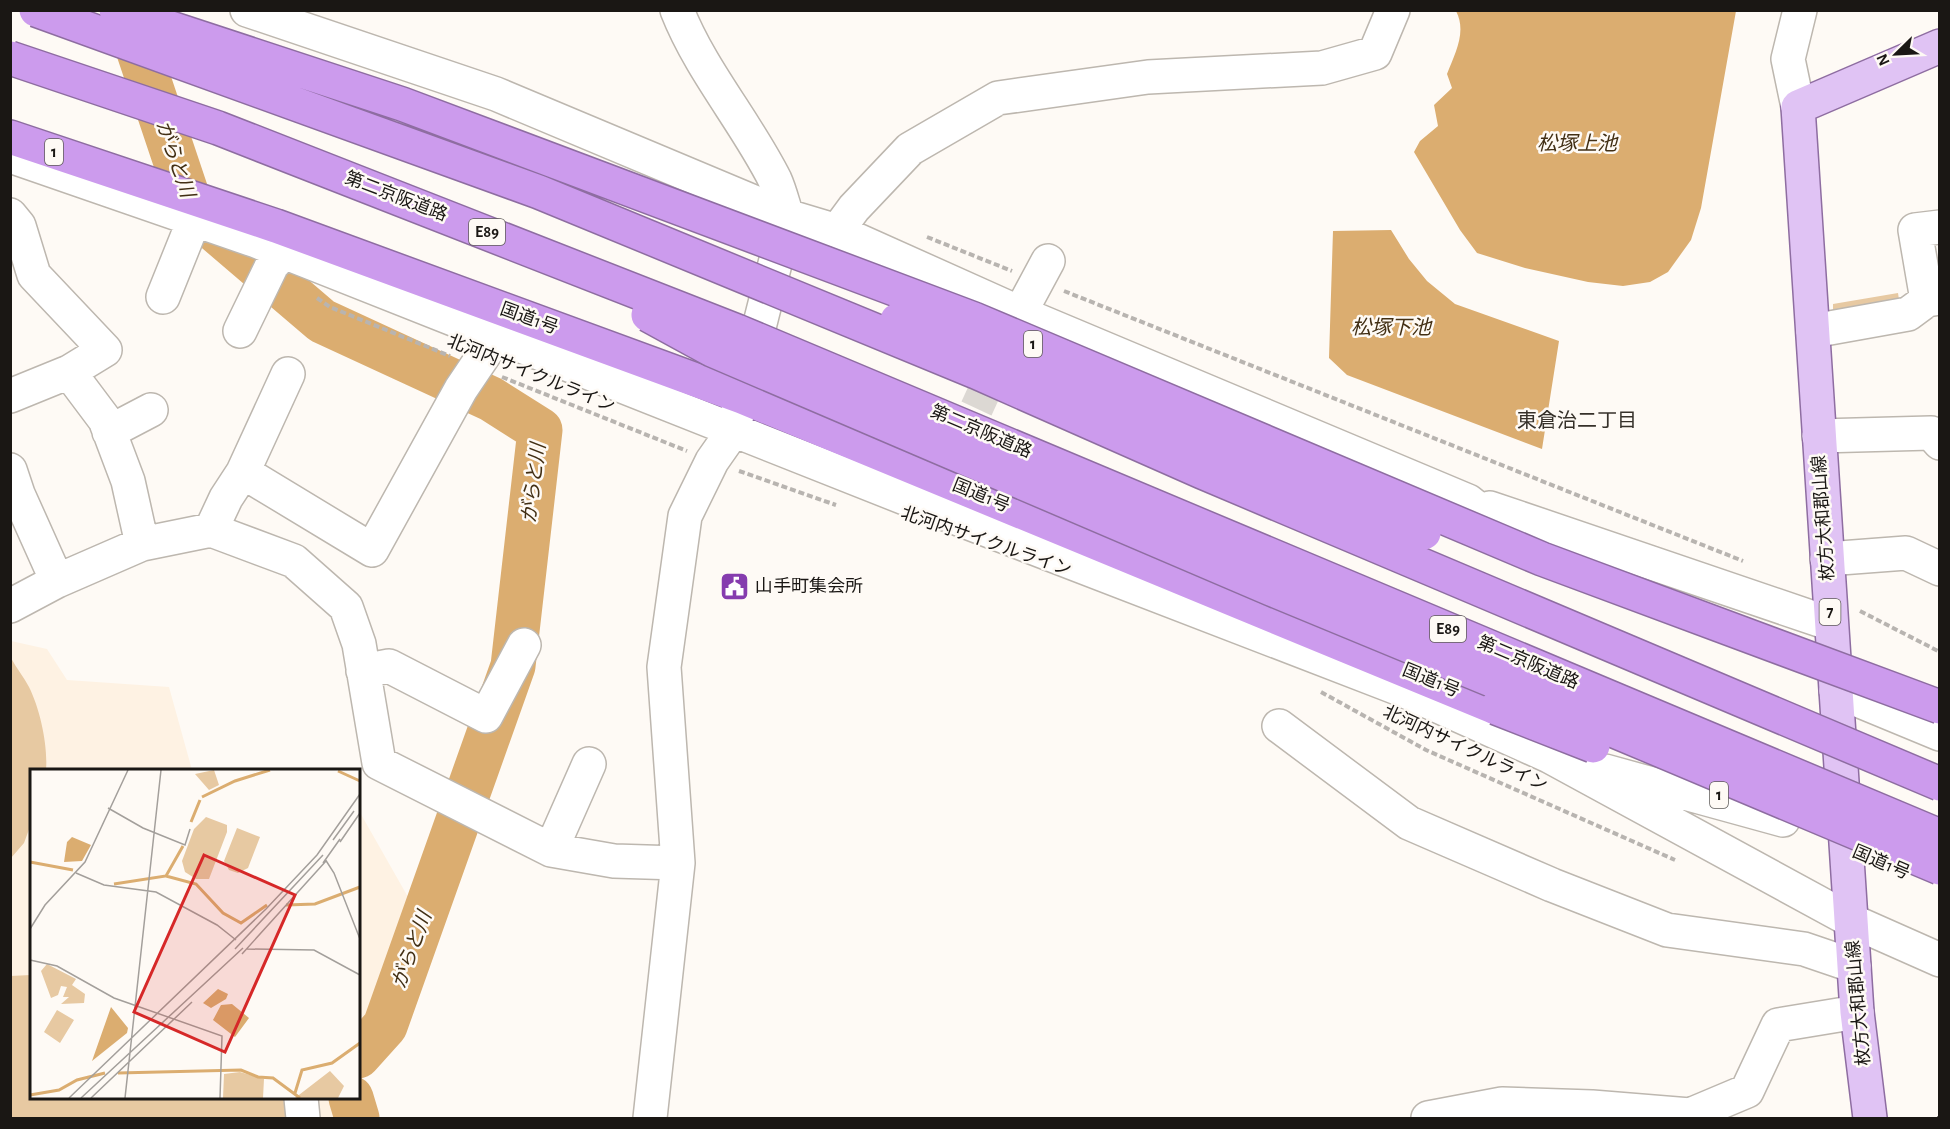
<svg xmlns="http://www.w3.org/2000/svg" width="1950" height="1129" viewBox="0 0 1950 1129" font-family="'Alegreya Sans','Noto Sans JP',sans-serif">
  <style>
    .built { fill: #fef2e3 }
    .green { fill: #e7c9a2 }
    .water { fill: #dbad70 }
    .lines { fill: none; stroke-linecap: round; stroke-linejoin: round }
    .river { stroke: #dbad70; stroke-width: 45 }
    .minor-tunnel { stroke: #dcd8d3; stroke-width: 33; stroke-dasharray: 33 16; stroke-linecap: butt }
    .minor-casing { stroke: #bdb7af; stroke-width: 36 }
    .major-casing { stroke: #8e6da1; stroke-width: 36 }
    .highway-casing { stroke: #8e6da1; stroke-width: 36 }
    .path { stroke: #b8b4b0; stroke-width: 4; stroke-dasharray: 6 3; stroke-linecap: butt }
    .minor { stroke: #fff; stroke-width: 33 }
    .major { stroke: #e0c3f4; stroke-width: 33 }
    .highway { stroke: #cc9bed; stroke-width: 33 }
    .rail { stroke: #403c39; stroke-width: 4.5 }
    .highway-bridge-casing { stroke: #8e6da1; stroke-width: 36; stroke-linecap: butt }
    .highway-bridge { stroke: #cc9bed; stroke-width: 33 }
    .labels { text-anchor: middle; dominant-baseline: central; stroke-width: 5; stroke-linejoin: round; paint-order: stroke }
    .shield { fill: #fefaf5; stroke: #5e5b58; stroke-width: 1.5 }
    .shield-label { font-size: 16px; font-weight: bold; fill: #1a1714 }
    .street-label { font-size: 18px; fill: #1a1714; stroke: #fefaf5 }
    .poi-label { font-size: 18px; fill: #1a1714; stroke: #fefaf5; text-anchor: start }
    .water-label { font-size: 20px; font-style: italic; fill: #422f14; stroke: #fefaf5 }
    .neighbourhood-label { font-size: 20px; fill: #36312a; stroke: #fefaf5 }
    .inset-river { fill: none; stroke: #dbad70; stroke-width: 3 }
    .inset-road { fill: none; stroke: #a39f9b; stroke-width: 1.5 }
    .view { fill: #d62828; fill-opacity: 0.15; stroke: #d62828; stroke-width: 3 }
    .inset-edge { fill: none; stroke: #1a1714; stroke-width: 3 }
  </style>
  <rect width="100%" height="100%" fill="#fefaf5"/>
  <path class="built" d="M11,641L47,649L67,680L169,687L192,770H32V1098H334L336,1118H11Z
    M358,809L408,897L374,1023L359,1039Z"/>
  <path class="green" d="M1898,293L1900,306L1833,317V304Z
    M11,658C16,668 24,677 29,687C40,709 48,745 46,770H32L31,824L24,843L11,858Z
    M31,975L32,1098H284L287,1118H11L10,976Z"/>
  <path class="water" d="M1456,11H1736L1701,208L1691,240L1668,272L1650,282L1623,286L1588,282L1525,268L1477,253L1460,230L1414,152L1420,141L1438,126L1434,105L1452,88L1447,74C1455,53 1467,32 1456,11Z
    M1391,230L1409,259L1427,281L1455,304L1559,341L1542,449L1347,375L1329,358L1333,231Z"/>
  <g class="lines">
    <path class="river" d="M125,10L192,210L322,321L491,399L540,430L513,666L385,1026L358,1056
      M351,1098L357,1118"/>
    <path class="minor-tunnel" d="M956,453L1002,353"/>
    <defs>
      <path id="minor" d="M247,10L496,94L787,216L837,231L1020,313L1468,501L1528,548
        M1798,107L1788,59L1800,10
        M10,156L256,241L930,508L1400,689L1549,756L1852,921L1940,960
        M10,215L19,226L34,275L105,350L69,372L10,396
        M837,231L854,208L910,149L998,98L1148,77L1322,68L1375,53L1393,10
        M163,297L194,220
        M1927,300L1915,230L1940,227
        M1020,313L1048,261
        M240,331L272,265L284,252
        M1813,331L1908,314L1927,300L1940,298
        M69,372L105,420L128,481L142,544
        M109,432L151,410
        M1819,436L1931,433L1940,443
        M10,470L18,494L57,581
        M243,472L288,374
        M1490,508L1831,624
        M211,530L226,498L243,472L372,550L461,389L496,337
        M1827,559L1906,553L1940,569
        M10,606L57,581L142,544L211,530L294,561L346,607L359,644L379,763L551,850L614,861L678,863
        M363,671L389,666L486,716L524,645
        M1836,691L1940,734
        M1279,726L1409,823L1552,885L1667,930L1804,949L1854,966
        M1605,771L1783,820
        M551,850L589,764
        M301,1098L303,1118
        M650,1118L678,863L664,667L685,516L712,461L733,431L787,216C783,204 780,191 775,180C746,122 701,71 677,10
        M1428,1118L1502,1104L1592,1107L1690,1115L1747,1091L1778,1025L1857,1012"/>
      <path id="major" d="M1870,1118L1857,1012L1798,107L1940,46"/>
      <path id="highway" d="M10,137L276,226L742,397L1496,708"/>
    </defs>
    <use href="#minor" class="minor-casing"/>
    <use href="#major" class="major-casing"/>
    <use href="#highway" class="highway-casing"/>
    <path class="path" d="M927,237L1012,271
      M1064,291L1743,561
      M317,298L330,307L450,356
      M502,377L687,451
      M739,471L836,505
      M1860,611L1940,652
      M1321,692L1426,750L1675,860"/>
    <use href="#minor" class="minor"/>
    <use href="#major" class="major"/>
    <use href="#highway" class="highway"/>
    <path class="rail" d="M1939,1118H1940"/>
    <defs>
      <path id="highway-bridge" d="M36,10L539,192L976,372L1202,472L1940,784
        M116,10L402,104L974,319L1542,559L1940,707
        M10,58L218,128L737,331L1940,836
        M648,315L712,350L1271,589L1617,732L1940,868
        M897,320L980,343L1203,448L1424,533
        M1496,708L1593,746"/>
    </defs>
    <use href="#highway-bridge" class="highway-bridge-casing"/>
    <use href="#highway-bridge" class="highway-bridge"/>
  </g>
  <defs>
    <symbol id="civic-square" viewBox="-11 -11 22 22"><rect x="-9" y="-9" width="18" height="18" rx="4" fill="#853cae" stroke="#fefaf5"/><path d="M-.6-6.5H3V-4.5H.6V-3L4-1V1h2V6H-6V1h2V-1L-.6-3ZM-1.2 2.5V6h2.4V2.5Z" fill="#fff"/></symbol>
  </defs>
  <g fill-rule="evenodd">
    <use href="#civic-square" x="718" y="570" width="33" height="33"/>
  </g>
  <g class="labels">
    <g class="shield">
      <rect x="45" y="139" width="18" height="26" rx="4.5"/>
      <rect x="469" y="219" width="36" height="26" rx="4.5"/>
      <rect x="1024" y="331" width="18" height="26" rx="4.5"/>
      <rect x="1819.5" y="599" width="21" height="26" rx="4.5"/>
      <rect x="1430" y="616" width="36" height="26" rx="4.5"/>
      <rect x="1710" y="782" width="18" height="26" rx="4.5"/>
    </g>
    <g class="shield-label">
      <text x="54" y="152">1</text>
      <text x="487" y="232">E89</text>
      <text x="1033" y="344">1</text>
      <text x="1830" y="612">7</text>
      <text x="1448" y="629">E89</text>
      <text x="1719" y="795">1</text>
    </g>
    <g class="street-label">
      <text transform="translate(396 197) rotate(21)">第二京阪道路</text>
      <text transform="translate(529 319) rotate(20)">国道1号</text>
      <text transform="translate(531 374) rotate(22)">北河内サイクルライン</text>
      <text transform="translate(981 432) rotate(23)">第二京阪道路</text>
      <text transform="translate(981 496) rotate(22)">国道1号</text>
      <text transform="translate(1824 518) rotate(-94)">枚方大和郡山線</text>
      <text transform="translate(986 542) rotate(19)">北河内サイクルライン</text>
      <text transform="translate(1528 663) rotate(23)">第二京阪道路</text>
      <text transform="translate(1431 681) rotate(22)">国道1号</text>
      <text transform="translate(1465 749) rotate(25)">北河内サイクルライン</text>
      <text transform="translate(1881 863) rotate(23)">国道1号</text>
      <text transform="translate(1859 1003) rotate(-95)">枚方大和郡山線</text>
    </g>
    <g class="poi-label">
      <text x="755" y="587">山手町集会所</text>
    </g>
    <g class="water-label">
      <text x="1577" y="144">松塚上池</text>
      <text transform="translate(175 159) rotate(71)">がらと川</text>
      <text x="1391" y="328">松塚下池</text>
      <text transform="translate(534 483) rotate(-83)">がらと川</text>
      <text transform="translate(412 950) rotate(-70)">がらと川</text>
    </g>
    <g class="neighbourhood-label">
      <text x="1577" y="421">東倉治二丁目</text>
    </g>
  </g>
  <g transform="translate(30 769)">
    <rect width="330" height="330" fill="#fefaf5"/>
    <path d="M184,1L189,16L179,21L165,5ZM176,48L197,56V63L179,110H166L155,103L152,92L164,60ZM207,59L230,68L218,99L208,104L199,101L194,92ZM17,195L46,210L42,216L55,225L54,234L31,235L39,228H33L37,218L31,217L28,226L21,229L11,202ZM27,241L44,251L30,274L14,263ZM300,302L314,317L308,329H265ZM210,303L234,310L233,329H193L194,305Z" fill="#e7c9a2"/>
    <path d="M42,68L61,76L52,92L34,93L37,73ZM188,220L198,225L196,230L181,239L173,234ZM202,235L219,249L205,268L183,251L191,236ZM81,238L98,259L97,264L62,292Z" fill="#dbad70"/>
    <path class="inset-river" d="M308,2L330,12M172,28L205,12L240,1M161,53L170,31M0,93L43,101M136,107L166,115L193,144L211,154L237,136M84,115L136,107L153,77M256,136L285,135L330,118M88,304L211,301L228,308L243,309L270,329M265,324L272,301L302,294L330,274M0,326L29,321L47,311L75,304"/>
    <path class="inset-road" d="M78,39L113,59L155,76L160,60M303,71L324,42M310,73L330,44M295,90L304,104L330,170M293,94L310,70M46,104L74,116L126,123L187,156L206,171M0,160L15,136L55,93L98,1M205,180L293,86M217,180L284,181L330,206M212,185L296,92M0,191L27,197L84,229L192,267L190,329M39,329L236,140L287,86L330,25M51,329L213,179M61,329L162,233M95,329L131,1"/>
    <path class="view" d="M174,86L265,126L195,283L104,243Z"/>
    <rect width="330" height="330" class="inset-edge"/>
  </g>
  <rect width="1950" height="1129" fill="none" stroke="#1a1714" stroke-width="24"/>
  <g transform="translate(1896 54) rotate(246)" stroke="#fefaf5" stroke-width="4.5" paint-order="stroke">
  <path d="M0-4.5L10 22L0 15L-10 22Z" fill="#1a1714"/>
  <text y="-9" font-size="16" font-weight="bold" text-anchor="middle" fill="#1a1714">N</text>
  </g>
</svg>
